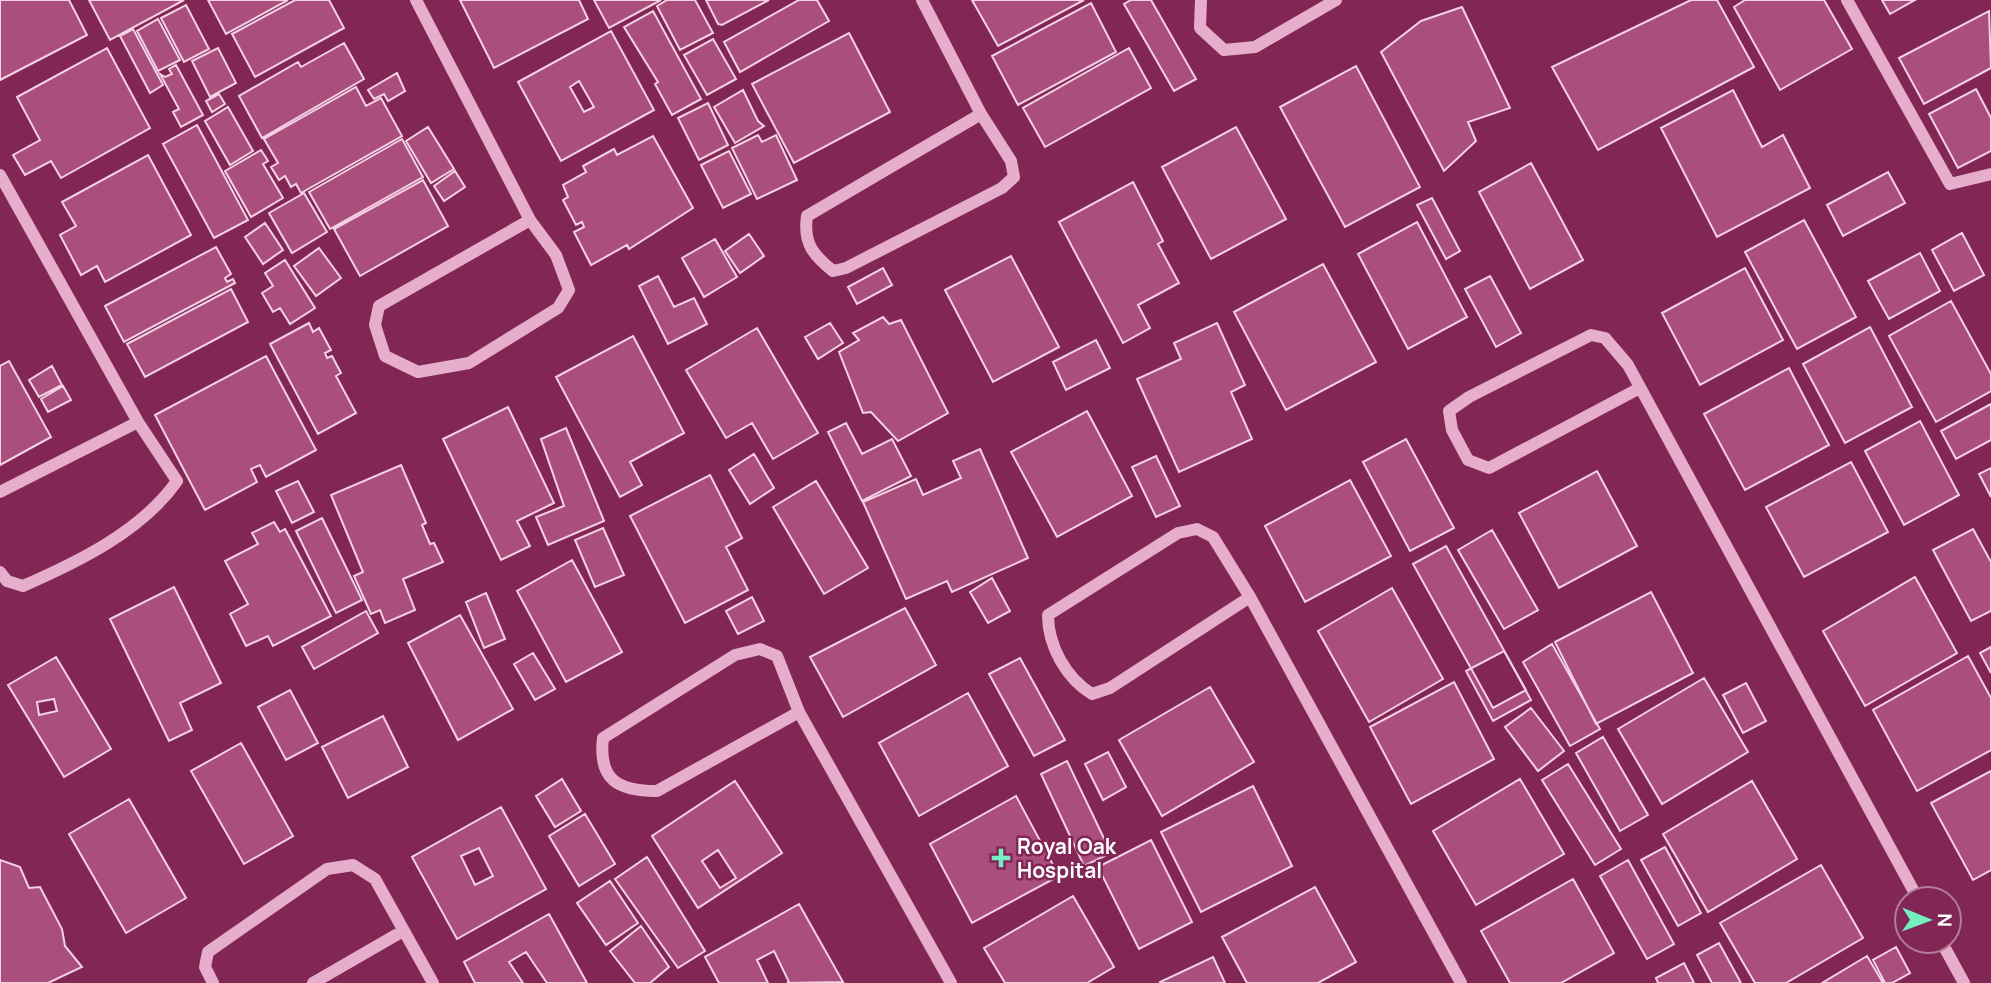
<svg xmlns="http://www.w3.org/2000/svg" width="1991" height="983" viewBox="0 0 1991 983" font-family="Manrope,sans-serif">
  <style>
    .building { fill: #aa4e7e; stroke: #f5d1e4; stroke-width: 2; fill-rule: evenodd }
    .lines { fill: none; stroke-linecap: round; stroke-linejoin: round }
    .minor { stroke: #e7aecc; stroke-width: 12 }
    .poi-dot { fill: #73f0c2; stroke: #812655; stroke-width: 2.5 }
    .labels { text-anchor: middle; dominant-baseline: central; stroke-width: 5; stroke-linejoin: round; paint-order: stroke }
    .poi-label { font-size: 21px; font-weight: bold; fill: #fff; stroke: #812655; text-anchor: start }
  </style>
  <rect width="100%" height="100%" fill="#812655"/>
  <path class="building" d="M0,0H69L87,35L0,80Z
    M89,0H184L110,40Z
    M208,0H288L226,34Z
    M295,0H329L344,28L255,77L232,34Z
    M460,0H579L588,19L494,68Z
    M594,0H661L609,28Z
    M667,0H695L713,33L680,50L657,6Z
    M706,0H769L722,25L718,24Z
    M799,0H817L829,21L740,72L724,42Z
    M972,0H1084L998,46Z
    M1131,0H1151L1196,79L1174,91L1124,4Z
    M1691,0H1717L1754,67L1598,150L1552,67Z
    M1745,0H1824L1852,49L1780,90L1734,7Z
    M1882,0H1915L1890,14Z
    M1091,3L1116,52L1018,105L992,56Z
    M186,5L209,49L184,62L161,18Z
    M1462,7L1510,108L1468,122L1476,141L1444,171L1381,52L1421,21Z
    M653,11L701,99L672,115L655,84L658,82L624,27Z
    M1989,11L1991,68L1924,104L1899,58Z
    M158,19L180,60L158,71L137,31Z
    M133,29L163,85L150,93L120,36Z
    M611,31L654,110L561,161L518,82ZM579,81L594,107L584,112L570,87Z
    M849,33L890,112L794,163L752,84Z
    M713,39L736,79L707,95L684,55Z
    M344,43L364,79L262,138L239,96L298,62L301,67Z
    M107,48L150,128L61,178L51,161L25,175L13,155L40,140L17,97Z
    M218,48L236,83L210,97L192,61Z
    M1129,48L1151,88L1045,147L1023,108Z
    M176,65L203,115L181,127L173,112L179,109L160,74L165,77L172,74L169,69Z
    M1356,66L1420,187L1345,227L1280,107Z
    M397,73L405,91L388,101L384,94L374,99L368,90Z
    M356,87L366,106L381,98L402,136L301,193L296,184L291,187L285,176L279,180L271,167L278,163L264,139Z
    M1976,89L1991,118V151L1958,168L1929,114Z
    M743,90L758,121L764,126L735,143L714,107Z
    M1733,90L1762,147L1783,135L1810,188L1717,237L1661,128Z
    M219,94L225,104L212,112L206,101Z
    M708,103L728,145L699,160L678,118Z
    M228,107L253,151L230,165L205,121Z
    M197,125L248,220L214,238L163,144Z
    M428,127L454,169L431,183L406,141Z
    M1236,127L1286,219L1211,259L1162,167Z
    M758,135L762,142L776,135L797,180L757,199L732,148Z
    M653,136L693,208L629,249L627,245L591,265L574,232L584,227L582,222L576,225L563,200L568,197L563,185L586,172L583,166L614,149L617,155Z
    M402,139L423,177L330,229L309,192Z
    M261,150L268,161L263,164L283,198L251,217L225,171Z
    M729,151L751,194L723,208L701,165Z
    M148,155L191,235L105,282L97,266L81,275L60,235L76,226L62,202Z
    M1531,163L1583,260L1530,289L1479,192Z
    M455,171L465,187L444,201L434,186Z
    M1888,172L1905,203L1843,236L1827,205Z
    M423,180L448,226L360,276L334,229Z
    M1133,182L1163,241L1158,244L1179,283L1138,305L1150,328L1123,343L1059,222Z
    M304,193L327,232L292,253L269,213Z
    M1432,198L1460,251L1446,259L1417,205Z
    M1804,220L1856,317L1797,349L1745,252Z
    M1417,222L1467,317L1408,349L1358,254Z
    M265,223L283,250L263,264L245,237Z
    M1962,233L1984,275L1954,291L1932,250Z
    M749,234L764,256L740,273L725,251Z
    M715,239L737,277L704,297L682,258Z
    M216,247L231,274L225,278L227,282L233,279L235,283L124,342L105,306Z
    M319,248L341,278L316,296L294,266Z
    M1920,253L1940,291L1889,319L1868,281Z
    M1011,256L1059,347L993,382L945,290Z
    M285,260L315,308L290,324L280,308L273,312L262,293L273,286L265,273Z
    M1323,264L1376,362L1286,410L1234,312Z
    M883,268L892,285L857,304L848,287Z
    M1745,268L1783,340L1700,385L1662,313Z
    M658,276L674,307L694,298L707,324L668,344L639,286Z
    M1490,276L1521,333L1496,347L1465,289Z
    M231,289L248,322L145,377L127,344Z
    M1951,301L1991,374V391L1936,422L1889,336Z
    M883,317L889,324L901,320L948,413L898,441L871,412L863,413L839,352L859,340L853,333Z
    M309,323L313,332L319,328L331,350L325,353L327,358L332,356L341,373L336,376L356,413L318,434L270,344Z
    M830,323L843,343L818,359L805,337Z
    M1217,323L1245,385L1231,392L1252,439L1179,472L1137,379L1181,359L1174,343Z
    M1870,327L1912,407L1845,443L1803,364Z
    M757,328L818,433L773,459L752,423L726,438L686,370Z
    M633,336L684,433L630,462L642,485L620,497L556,377Z
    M1096,340L1110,368L1066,390L1053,362Z
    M266,356L316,450L266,477L260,465L251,469L257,482L205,510L155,415Z
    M9,361L51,437L0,465V366Z
    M52,366L62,385L39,397L29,380Z
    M1789,368L1829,445L1745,490L1704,414Z
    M63,386L71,400L48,412L41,399Z
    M1991,404V440L1956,459L1941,431Z
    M508,407L554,503L517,521L530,546L501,560L443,439Z
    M1087,411L1132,496L1057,537L1011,452Z
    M1920,421L1959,495L1904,525L1865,451Z
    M846,423L862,454L892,439L911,476L862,501L828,432Z
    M566,428L604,521L548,545L536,517L564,506L541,439Z
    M1406,439L1454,528L1410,551L1363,462Z
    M980,449L1028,558L952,592L947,581L906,599L863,502L916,479L923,495L961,478L953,461Z
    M754,454L774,488L750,504L729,470Z
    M1156,456L1180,506L1156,517L1132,467Z
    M1851,462L1888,532L1804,577L1766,507Z
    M401,465L426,523L422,525L430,544L434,543L443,562L403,579L415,610L385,623L380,610L371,614L354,576L363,572L331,495Z
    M1991,468V497L1979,474Z
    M1597,471L1637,546L1559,588L1519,513Z
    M710,475L742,538L726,547L748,590L685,623L630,516Z
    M1350,480L1391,556L1305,602L1265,526Z
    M298,481L314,512L292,523L276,491Z
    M816,481L868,568L824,594L773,507Z
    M322,518L362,600L336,613L296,531Z
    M274,522L280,532L285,529L331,616L273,646L268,636L246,646L230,614L248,604L225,561L258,544L252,533Z
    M603,528L624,575L595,587L575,540Z
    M1973,529L1991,562V611L1971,621L1933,550Z
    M1492,530L1538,610L1504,629L1458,550Z
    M1446,546L1526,690L1493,708L1413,564Z
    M572,560L622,652L566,682L517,591Z
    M1915,577L1957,653L1865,706L1823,631Z
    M992,578L1010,611L988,623L970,592Z
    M174,587L221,683L180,703L192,730L169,741L110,619Z
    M1392,588L1443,679L1369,722L1318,631Z
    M1651,592L1693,673L1596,724L1555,642Z
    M486,593L505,639L484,648L466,602Z
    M752,597L764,621L738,634L726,611Z
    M905,608L936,665L843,717L810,657Z
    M366,611L378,633L314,669L302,647Z
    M460,615L513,709L458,740L408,643Z
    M1552,644L1600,729L1570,746L1523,662Z
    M1991,647V673L1980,653Z
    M1504,651L1531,700L1493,721L1466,671Z
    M533,653L555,689L535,700L514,664Z
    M1968,656L1991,698V750L1917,791L1873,710Z
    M56,657L111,749L64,777L8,685ZM54,699L57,711L39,715L37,702Z
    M1020,658L1065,740L1034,756L989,674Z
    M1704,678L1748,752L1662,804L1618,729Z
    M1454,682L1494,759L1411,804L1370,727Z
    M1746,683L1766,721L1743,733L1723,695Z
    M1210,687L1254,762L1162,816L1119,740Z
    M290,690L318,743L286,760L258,707Z
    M968,693L1008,766L919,816L879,743Z
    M1531,708L1564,751L1538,771L1505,727Z
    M383,716L408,767L348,798L322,747Z
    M1603,737L1648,815L1620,831L1576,753Z
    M241,743L293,836L244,864L191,771Z
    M1108,752L1126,787L1103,800L1085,764Z
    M1067,761L1111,853L1084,866L1041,774Z
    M1568,764L1621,849L1595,865L1542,780Z
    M1991,771V870L1973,880L1931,803Z
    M562,779L581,811L555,827L536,796Z
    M1520,779L1564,854L1476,905L1433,831Z
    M735,781L782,853L698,908L652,836ZM718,850L736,878L720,888L702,861Z
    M1752,781L1797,859L1708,912L1663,834Z
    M1253,786L1292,866L1201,912L1161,832Z
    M1016,796L1059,876L972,923L930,844Z
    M129,799L186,898L126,933L69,834Z
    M501,807L546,889L457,939L412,857ZM479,848L493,876L475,885L461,856Z
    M585,814L615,864L579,886L549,836Z
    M1151,840L1192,922L1139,949L1098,867Z
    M1665,847L1701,913L1678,926L1641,860Z
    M647,857L705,951L678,968L615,879Z
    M0,860L20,867L29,888L40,887L62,929L65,946L82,967L48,983H0Z
    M1628,860L1674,944L1647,959L1600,876Z
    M1821,865L1863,938L1786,983H1755L1720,923Z
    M1573,879L1614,953L1561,983H1510L1481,931Z
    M610,881L638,923L606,945L577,903Z
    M1315,887L1356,962L1318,983H1247L1222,937Z
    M1073,896L1114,967L1087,983H1005L984,948Z
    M799,904L843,982L787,983L789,982L774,951L757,960L768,983H719L705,957Z
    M549,914L587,983H547L526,952L509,962L523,983H475L464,962Z
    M641,926L669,967L650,983H635L610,951Z
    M1719,943L1741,983H1712L1697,955Z
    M1896,947L1910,973L1892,983H1885L1873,960Z
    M1867,956L1883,983H1822Z
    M1213,957L1225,983H1161L1160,982Z
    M1684,963L1694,983H1658L1656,978Z"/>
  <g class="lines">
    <path class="minor" d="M416,0L530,220L556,255L569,290L558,308L469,363L418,372L385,356L375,325L379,306L530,220
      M922,0L981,114L1011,161L1014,177L1002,188L846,268L833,271C813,255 803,243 807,216L981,114
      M1201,0L1200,28L1224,50L1255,47L1336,0
      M1847,0L1950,184L1991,174
      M0,175L138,422L177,481C142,531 78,562 23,586L7,581L0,572
      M1638,389L1489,468L1468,460L1452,430L1449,411L1469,397L1591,335L1605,338L1628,365L1918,899
      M0,492L138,422
      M1250,597L1110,688L1092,694C1066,678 1048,646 1048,615L1178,533L1197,529L1213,537L1250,597L1461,983
      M799,712L657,791C618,791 598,780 603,738L735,655L760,649L777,656L799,712L951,983
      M1941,941L1964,983
      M213,983L205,967L208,952L327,869L353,865L375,879L433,983
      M313,983L403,931"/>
  </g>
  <path class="poi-dot" d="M997.5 847.5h7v7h7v7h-7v7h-7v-7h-7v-7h7z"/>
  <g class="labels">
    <g class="poi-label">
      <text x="1017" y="846">Royal Oak<tspan x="1017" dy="24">Hospital</tspan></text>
    </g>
  </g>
  <g transform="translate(1928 920) rotate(91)"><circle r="33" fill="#812655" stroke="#b37d99" stroke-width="2"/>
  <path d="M0-5L12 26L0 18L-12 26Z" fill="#73f0c2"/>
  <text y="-10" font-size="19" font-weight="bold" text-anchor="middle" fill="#ffffff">N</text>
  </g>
</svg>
